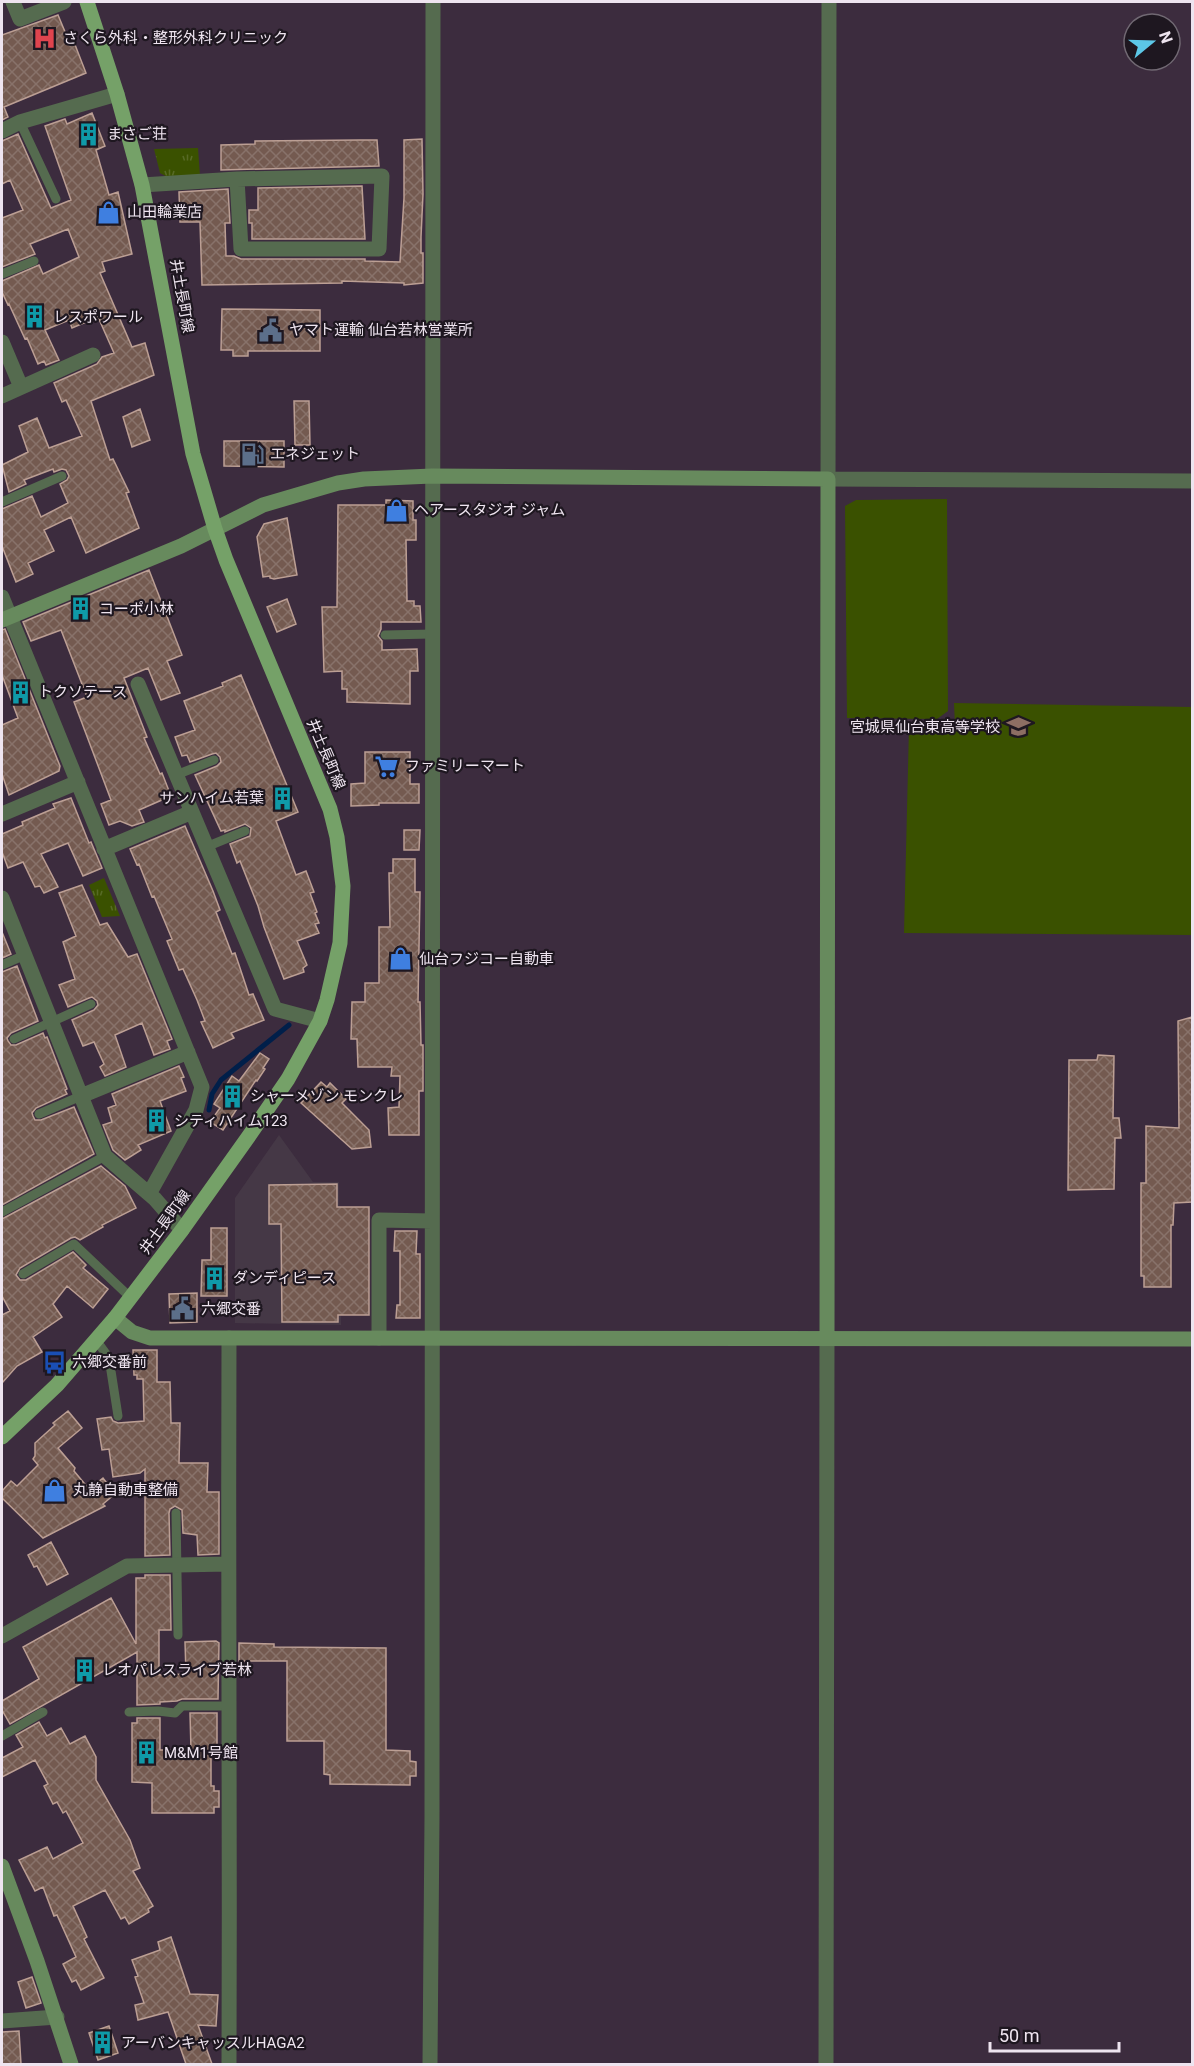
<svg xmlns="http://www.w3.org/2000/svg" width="1194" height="2066" viewBox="0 0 1194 2066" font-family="Roboto,'Noto Sans JP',sans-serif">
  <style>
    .commercial { fill: #453846 }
    .grass { fill: url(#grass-tufts) }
    .pitch { fill: #3a5100 }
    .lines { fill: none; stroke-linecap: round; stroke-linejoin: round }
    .stream { stroke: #001f4a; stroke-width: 5 }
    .building { fill: url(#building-cross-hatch); stroke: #bc9f94; stroke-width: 1.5 }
    .lane { stroke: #556b4f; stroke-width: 9 }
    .street { stroke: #556b4f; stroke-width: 15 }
    .secondary { stroke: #678a5d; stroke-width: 15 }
    .primary { stroke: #75a168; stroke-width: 15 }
    .labels { text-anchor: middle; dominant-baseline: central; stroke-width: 4.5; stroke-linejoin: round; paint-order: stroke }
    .poi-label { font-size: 15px; fill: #eee4ef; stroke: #1e1720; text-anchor: start }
    .street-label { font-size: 15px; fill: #eee4ef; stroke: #1e1720 }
  </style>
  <defs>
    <pattern id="grass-tufts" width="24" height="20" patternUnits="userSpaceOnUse" patternTransform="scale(1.5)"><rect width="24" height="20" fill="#3a5100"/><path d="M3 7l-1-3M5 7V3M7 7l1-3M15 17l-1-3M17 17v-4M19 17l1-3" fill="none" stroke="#576a26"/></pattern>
    <pattern id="building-cross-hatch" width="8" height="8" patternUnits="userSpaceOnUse" patternTransform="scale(1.5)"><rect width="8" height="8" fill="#745a50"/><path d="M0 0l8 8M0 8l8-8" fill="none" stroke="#88726a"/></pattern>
  </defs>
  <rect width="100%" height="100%" fill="#3c2c3e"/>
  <path class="commercial" d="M279,1135L313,1182H339L341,1325L235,1323V1198Z"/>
  <path class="grass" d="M198,148L200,176L171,179L160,173L154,149Z
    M104,878L120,916L102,917L89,885Z"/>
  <path class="pitch" d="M947,499L948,711L937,719L847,718L845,506L856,500Z
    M954,703L1192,707V935L904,933L909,727L955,725Z"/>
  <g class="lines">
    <path class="stream" d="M209,1110L212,1094L221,1080L289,1025"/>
  </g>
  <path class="building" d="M58,15L68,39L72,37L86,73L4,107L8,117L2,120V35Z
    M92,113L105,146L96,150L109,195L118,192L132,254L102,262L105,271L100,273L132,347L145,343L154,375L91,401L110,460L113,459L129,492L126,493L139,528L86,553L71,517L44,530L54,551L28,563L33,574L16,582L2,546V509L32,496L41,517L68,503L60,484L67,480L69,476L66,470L62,469L54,472L53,469L24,480L26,484L9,492L2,465L28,452L19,426L37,418L49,448L82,436L66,400L62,402L54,383L97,364L102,357L114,353L98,317L72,328L69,320L45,330L59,360L46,365L44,361L38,364L27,338L25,339L9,304L8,305L2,292V281L39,265L43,274L79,257L68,229L30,244L35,254L2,267V218L23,210L10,180L2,184V141L18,134L51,208L71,200L45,126L65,119L67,124Z
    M422,139L423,194L421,237V253H423V283L404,285V283L342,281V283L202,285L200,222H180L179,192L228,189L230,223H225L226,256H234L241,259H365V261L400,262L404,198V140Z
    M360,140H377L379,166L221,170V145L255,144V141Z
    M362,186L365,239H252V223H249V210H258V188Z
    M222,309L320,310V351H248V356H233V350H221Z
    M294,401H309L310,445H295Z
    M140,409L150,440L132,447L123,417Z
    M224,441H284V467L224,466Z
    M386,500L413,501V520H416V540H406L407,601H414V606H420L421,622H381V629L378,636L382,641V650L417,649L418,671H410V704L347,702V689H342V671L324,672L322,607H337L338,505H386Z
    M287,518L297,575L274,579L270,578V576L263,577L257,537L264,524Z
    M149,570L182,655L167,661L180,693L161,700L148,668L124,678L147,737L144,738L160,774L162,773L171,796L139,810L144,822L132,826L120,821L109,825L101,804L111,800L74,702L87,697L61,630L31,641L23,622Z
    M287,599L296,624L277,632L267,607Z
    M5,629L60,766L59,771L9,795L2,774V725L18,718L2,675V630Z
    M241,675L298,812L276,821L296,875L306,871L314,892L310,893L317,912L315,913L319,923L315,924L319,933L297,941L307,965L303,968L304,972L284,979L264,927L258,906L240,861L237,863L230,844L250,836L251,828L245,824L225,832V830L221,831L195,775L217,766L221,762L220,757L216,753L212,754L190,762L187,755L182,756L175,737L195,730L184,701L223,686L222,683Z
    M365,752H410V784H419V803H379V805L351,806V784L365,783Z
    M71,798L89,843L91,842L102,868L83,876L68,843L41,854L58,887L44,893L40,886L35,887L23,862L8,868L2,852V834L23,825L22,822L55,808L53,804Z
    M185,826L213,891L220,910L216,912L232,954L235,953L249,995L253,994L264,1020L231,1033L234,1038L213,1048L201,1022L205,1021L197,1000L183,969L179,970L167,941L172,939L154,896L152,897L139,864L137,865L130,849Z
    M404,830H420L419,850H404Z
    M393,859H415V892H420L418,1002H420L421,1045H423V1091H419V1135H389L388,1108L399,1107L400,1076H391L392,1067H358L357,1039H351L352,1002H365V983H379V927H390L389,873H393Z
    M82,885L100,925L107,923L128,957L137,954L172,1039L167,1041L170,1049L154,1055L142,1023L115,1035L126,1067L105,1076L100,1067L104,1064L94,1042L83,1046L72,1020L94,1010L98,1005L97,1001L92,997L89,998L68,1007L59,985L75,979L63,942L76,936L59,893Z
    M2,932L11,954L2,958Z
    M17,966L38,1021L11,1033L7,1038L8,1041L11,1045H16L43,1033L45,1038L47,1037L67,1089L65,1090L67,1094L36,1108L32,1113L33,1116L35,1120H41L74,1107L94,1154L2,1205V972Z
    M1192,1017V1202L1174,1203L1173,1225H1171V1287H1144V1276H1141V1183H1146V1126L1179,1128L1178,1021Z
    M260,1053L269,1059L263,1068L265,1069L257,1081L256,1080L223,1130L210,1122L220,1108L214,1104L232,1076L239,1081Z
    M1098,1055L1114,1056L1113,1118H1119L1121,1138H1115L1114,1189L1068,1190L1069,1060H1097Z
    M179,1066L184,1077L181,1078L186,1091L160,1101L171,1131L138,1145L141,1150L125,1160L113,1150L103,1125L112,1122L108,1108L116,1105L112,1094Z
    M321,1082L327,1087L330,1083L346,1099L342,1103L369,1130L371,1147L352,1149L301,1103Z
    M101,1166L125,1186L136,1208L102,1225L103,1227L80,1240L75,1237L71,1238L20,1268L16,1275L20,1280H26L73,1252L86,1265L83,1268L108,1289L93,1308L67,1286L53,1304L62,1317L33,1337L42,1352L17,1366L2,1383V1315L10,1311L2,1296V1219Z
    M337,1184V1207H369V1315H338V1322H282L281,1224H269V1185Z
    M211,1228H227V1296H201L202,1260H211Z
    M395,1231H417L416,1254H420V1318H396L397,1305H400V1251H394Z
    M197,1293V1322L170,1323L169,1294Z
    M133,1350H157V1382H170L171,1423H180L179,1463H208L207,1492H219V1554L198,1555L197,1535L183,1533L182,1510L175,1506L170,1509L169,1513L170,1555L145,1556V1469L140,1473L113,1477L109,1449L102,1450L97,1419L111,1417L113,1421L118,1423L144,1421L143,1379H137V1375H134Z
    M68,1411L82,1428L58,1448L75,1468L74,1471L89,1489L103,1478L115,1494L103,1504L105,1506L43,1538L2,1498V1491L11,1481L17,1486L38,1465L33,1459L35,1456V1443L55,1425L53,1423Z
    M51,1542L68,1574L47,1585L37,1566L34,1567L28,1555Z
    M145,1575H170L171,1630H159V1675L186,1674L185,1642L216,1641L219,1643L218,1699H182L177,1701L160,1702V1704L137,1705V1652L10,1724L2,1710V1701L39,1679L23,1647L111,1598L136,1644V1578H145Z
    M239,1643L274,1644V1647L386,1648V1750L410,1751V1761L416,1762V1776H410V1785L330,1784V1775L324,1774V1741H287V1661H239Z
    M190,1713H217V1747H211V1786H214V1791H219V1807H214V1813H152V1783L132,1782V1723H137V1718H160V1750H191Z
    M39,1722L47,1736L61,1728L70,1744L85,1736L96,1757V1780L130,1840L140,1868L133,1871L153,1906L148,1909L149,1912L129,1924L125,1917L121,1919L105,1890L73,1906L87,1937L84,1939L104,1978L81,1990L76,1980L72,1982L63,1964L76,1957L57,1915L54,1916L43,1887L35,1891L19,1860L47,1847L53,1859L83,1843L66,1811L63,1813L57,1802L53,1804L44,1786L48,1784L35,1760L2,1777V1758L23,1747L16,1735Z
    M171,1937L190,1994L218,1995L216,2026L198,2025L212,2064H186L168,2012L138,2020L135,2005L144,2003L135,1977L138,1976L132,1960L160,1950L158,1942Z
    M32,1977L41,2003L26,2008L18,1982Z
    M109,2026L118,2053L98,2060L89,2033Z
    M19,2031L21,2064H2V2032Z"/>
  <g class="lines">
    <path class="lane" d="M20,122L56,199
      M2,274L34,261
      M2,502L62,476
      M385,635L432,634
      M176,775L214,760
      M206,847L245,831
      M2,965L25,955
      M14,1039L91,1004
      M39,1114L81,1096
      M2,1212L105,1156
      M23,1274L74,1244L131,1298
      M96,1340L109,1358L118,1416
      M176,1513L178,1635
      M129,1712L158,1711L175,1713L182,1706H229
      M2,1736L43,1712"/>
    <path class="street" d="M13,2L20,19L64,2
      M829,2L828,479L1192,481
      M2,131L20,122L117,94
      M142,185L237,179L382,176L379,249H241L237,179
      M2,342L21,387
      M2,396L93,355
      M2,597L202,1087L196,1110L149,1194
      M138,684L275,1009L320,1021
      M2,814L78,782
      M104,849L192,812
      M2,898L105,1156L155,1199L182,1230
      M81,1096L188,1052
      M229,1338C228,1580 230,1822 229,2064
      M379,1338V1220L432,1221
      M2,1636L127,1566L228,1564
      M2,2021L57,2017
      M430,2064L432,1817L433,2
      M826,2064L827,1338"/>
    <path class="secondary" d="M2,620L181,546L263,505L338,483L364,479L432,476L828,479L827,1338
      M115,1318L132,1332L150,1338L1192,1339
      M2,1866L37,1961L71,2064"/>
    <path class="primary" d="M2,1437L57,1385L115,1318L182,1230L251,1133L288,1079L320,1021L327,1000L340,943L343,886L337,837L330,809L226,560L215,529L193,454L142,185L117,94L87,2"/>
  </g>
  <defs>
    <symbol id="hospital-bare" viewBox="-9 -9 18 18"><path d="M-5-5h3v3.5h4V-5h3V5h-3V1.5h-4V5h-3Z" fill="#e0444e" stroke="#1e1720" stroke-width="2.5" paint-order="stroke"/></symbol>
    <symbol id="building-bare" viewBox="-9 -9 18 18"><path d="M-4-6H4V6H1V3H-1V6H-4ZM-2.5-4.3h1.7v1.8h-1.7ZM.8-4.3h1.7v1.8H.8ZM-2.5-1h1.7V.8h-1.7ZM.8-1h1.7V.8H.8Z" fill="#0f9aa8" stroke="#1e1720" stroke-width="2.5" paint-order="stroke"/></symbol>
    <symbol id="shop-bare" viewBox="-9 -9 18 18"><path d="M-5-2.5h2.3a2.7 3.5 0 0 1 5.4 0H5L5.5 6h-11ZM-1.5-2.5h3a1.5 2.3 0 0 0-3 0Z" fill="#3f7fe0" stroke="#1e1720" stroke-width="2.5" paint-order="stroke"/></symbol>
    <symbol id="civic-bare" viewBox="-9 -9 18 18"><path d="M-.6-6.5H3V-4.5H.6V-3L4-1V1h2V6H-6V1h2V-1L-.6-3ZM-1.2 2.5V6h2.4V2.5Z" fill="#5c6f8a" stroke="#1e1720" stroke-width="2.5" paint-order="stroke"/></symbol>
    <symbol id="fuel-bare" viewBox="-9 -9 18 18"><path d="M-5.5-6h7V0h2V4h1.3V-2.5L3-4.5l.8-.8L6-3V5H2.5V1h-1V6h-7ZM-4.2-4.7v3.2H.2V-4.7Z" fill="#5c6f8a" stroke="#1e1720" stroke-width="2.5" paint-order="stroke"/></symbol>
    <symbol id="school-bare" viewBox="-9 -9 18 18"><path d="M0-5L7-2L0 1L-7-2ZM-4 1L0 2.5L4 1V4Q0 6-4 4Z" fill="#8d6e63" stroke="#1e1720" stroke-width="2.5" paint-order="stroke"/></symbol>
    <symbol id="supermarket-bare" viewBox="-9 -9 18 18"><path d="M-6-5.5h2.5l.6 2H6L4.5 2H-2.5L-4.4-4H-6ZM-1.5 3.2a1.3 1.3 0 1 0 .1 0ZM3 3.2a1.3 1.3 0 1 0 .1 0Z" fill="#3f7fe0" stroke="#1e1720" stroke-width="2.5" paint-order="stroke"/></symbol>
    <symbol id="bus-bare" viewBox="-9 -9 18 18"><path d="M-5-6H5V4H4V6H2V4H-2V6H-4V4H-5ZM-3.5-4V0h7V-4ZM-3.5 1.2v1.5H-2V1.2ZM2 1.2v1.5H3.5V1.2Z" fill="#1a4fb4" stroke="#1e1720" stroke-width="2.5" paint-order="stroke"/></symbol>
  </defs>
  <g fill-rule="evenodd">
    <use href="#hospital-bare" x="28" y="22" width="33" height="33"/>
    <use href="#building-bare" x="72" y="118" width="33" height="33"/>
    <use href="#shop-bare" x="92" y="196" width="33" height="33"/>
    <use href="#building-bare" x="18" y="300" width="33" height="33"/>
    <use href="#civic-bare" x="254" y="314" width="33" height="33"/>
    <use href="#fuel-bare" x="236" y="438" width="33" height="33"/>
    <use href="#shop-bare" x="380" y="494" width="33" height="33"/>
    <use href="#building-bare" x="64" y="592" width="33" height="33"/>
    <use href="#building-bare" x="4" y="676" width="33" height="33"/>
    <use href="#school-bare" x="1002" y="710" width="33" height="33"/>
    <use href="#supermarket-bare" x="370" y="750" width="33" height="33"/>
    <use href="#building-bare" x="266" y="782" width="33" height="33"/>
    <use href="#shop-bare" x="384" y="942" width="33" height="33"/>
    <use href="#building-bare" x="216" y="1080" width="33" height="33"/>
    <use href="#building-bare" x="140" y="1104" width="33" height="33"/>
    <use href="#building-bare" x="198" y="1262" width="33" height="33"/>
    <use href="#civic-bare" x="166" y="1292" width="33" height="33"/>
    <use href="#bus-bare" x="38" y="1346" width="33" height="33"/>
    <use href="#shop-bare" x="38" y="1474" width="33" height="33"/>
    <use href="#building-bare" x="68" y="1654" width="33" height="33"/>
    <use href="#building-bare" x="130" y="1736" width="33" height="33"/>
    <use href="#building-bare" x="86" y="2026" width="33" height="33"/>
  </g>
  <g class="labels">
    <g class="poi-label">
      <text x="63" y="38">さくら外科・整形外科クリニック</text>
      <text x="107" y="134">まさご荘</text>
      <text x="127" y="212">山田輪業店</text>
      <text x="53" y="317">レスポワール</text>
      <text x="289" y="330">ヤマト運輸 仙台若林営業所</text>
      <text x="270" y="454">エネジェット</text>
      <text x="414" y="510">ヘアースタジオ ジャム</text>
      <text x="99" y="609">コーポ小林</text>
      <text x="38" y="692">トクソテース</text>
      <text x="1000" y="727" text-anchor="end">宮城県仙台東高等学校</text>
      <text x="405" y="766">ファミリーマート</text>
      <text x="264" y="798" text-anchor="end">サンハイム若葉</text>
      <text x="419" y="959">仙台フジコー自動車</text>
      <text x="250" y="1096">シャーメゾン モンクレ</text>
      <text x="174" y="1121">シティハイム123</text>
      <text x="233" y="1278">ダンディピース</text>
      <text x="201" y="1309">六郷交番</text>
      <text x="72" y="1362">六郷交番前</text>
      <text x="73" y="1490">丸静自動車整備</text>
      <text x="102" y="1670">レオパレスライブ若林</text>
      <text x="164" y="1753">M&amp;M1号館</text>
      <text x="121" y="2043">アーバンキャッスルHAGA2</text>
    </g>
    <g class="street-label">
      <text transform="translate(182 296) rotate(80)">井土長町線</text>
      <text transform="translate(326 754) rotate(67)">井土長町線</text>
      <text transform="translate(165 1222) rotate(-54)">井土長町線</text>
    </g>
  </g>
  <rect width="1194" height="2066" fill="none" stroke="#eee4ef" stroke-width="6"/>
  <g transform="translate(1152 42) rotate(71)"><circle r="28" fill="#1e1720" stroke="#716973" stroke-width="1.5"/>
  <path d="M0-4.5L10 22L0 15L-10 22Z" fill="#5cc7e7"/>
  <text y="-9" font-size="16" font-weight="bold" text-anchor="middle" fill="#eee4ef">N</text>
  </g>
  <path d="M990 2042v9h129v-9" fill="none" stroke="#eee4ef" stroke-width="3"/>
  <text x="999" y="2042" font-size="18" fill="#eee4ef" stroke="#1e1720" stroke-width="4.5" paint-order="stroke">50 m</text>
</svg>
